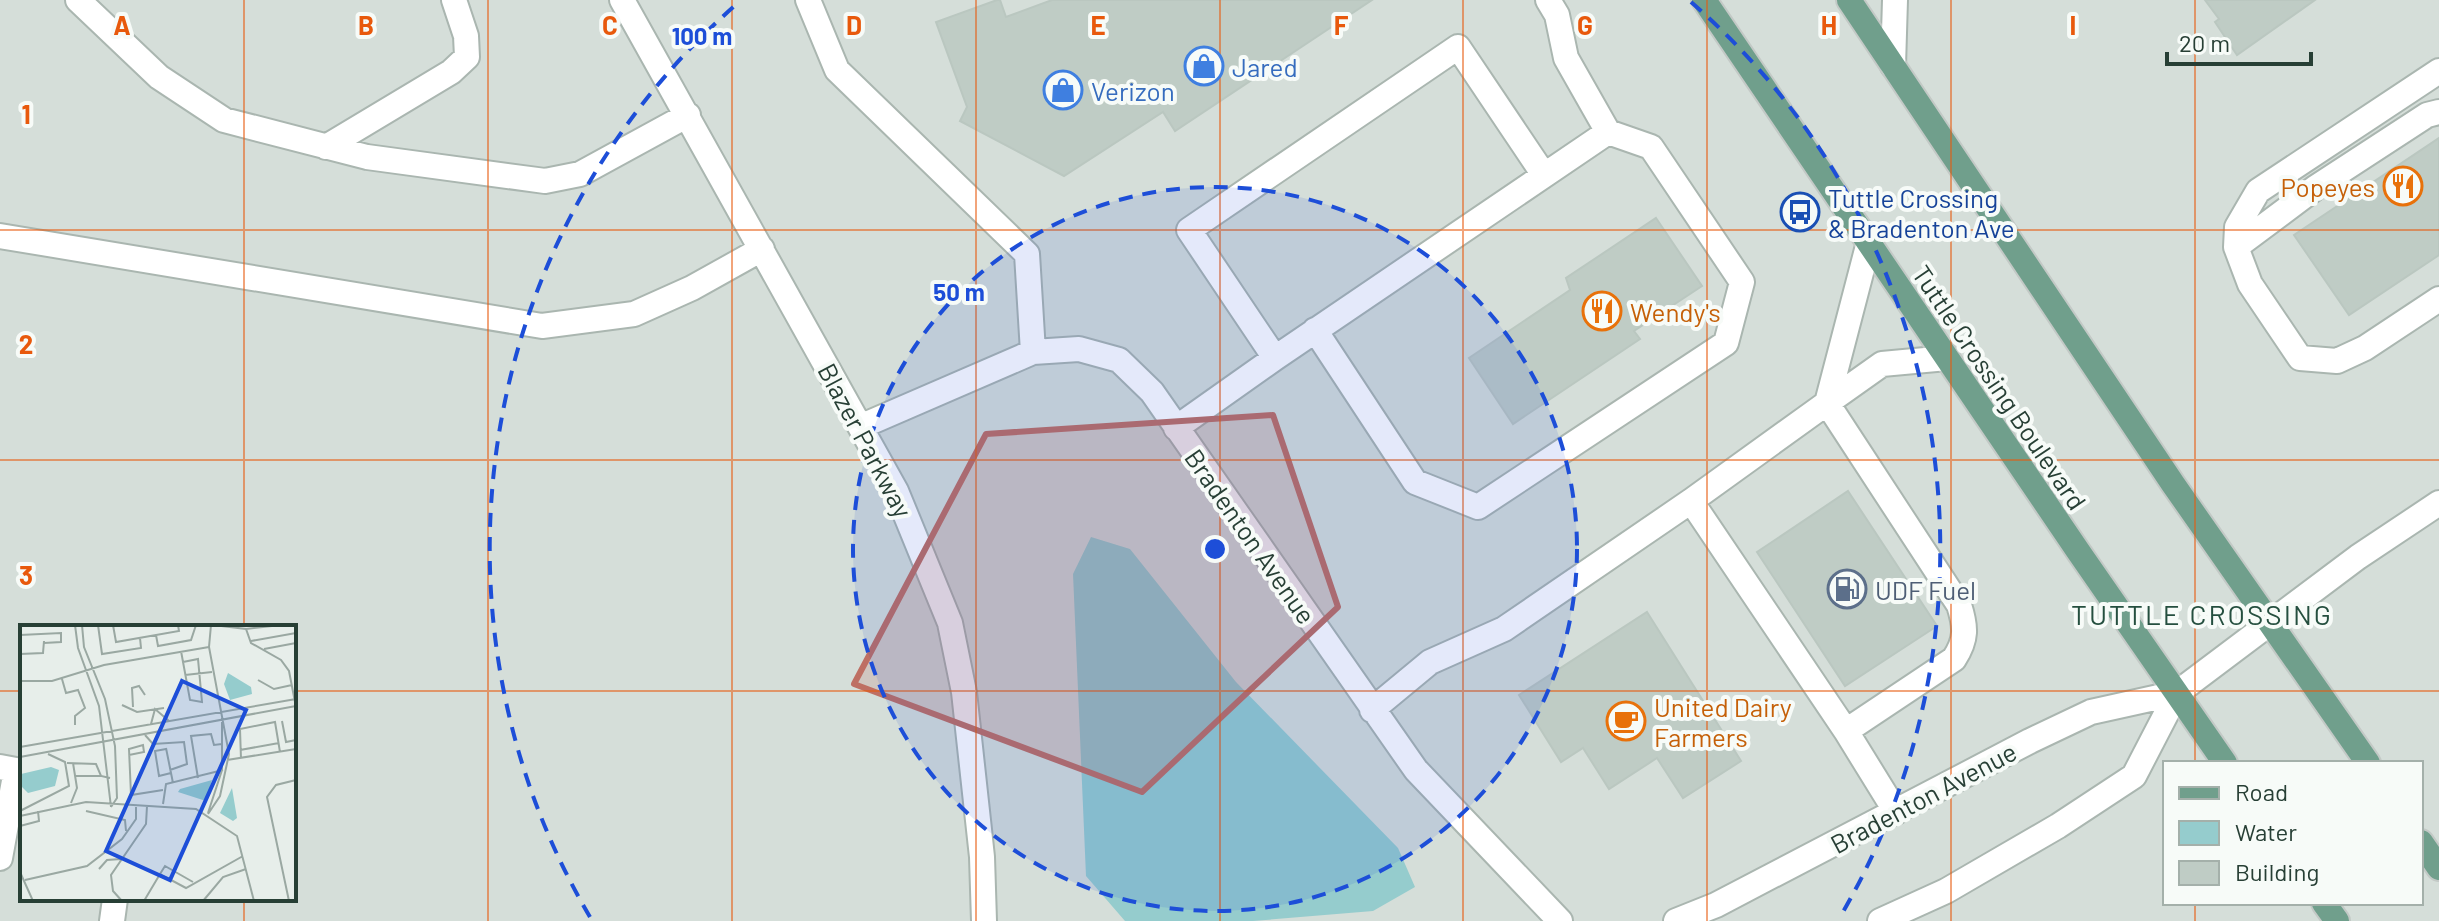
<svg xmlns="http://www.w3.org/2000/svg" width="2439" height="921" viewBox="0 0 2439 921" font-family="Barlow,sans-serif">
  <style>
    .built { fill: #d5ded9; fill-rule: evenodd }
    .water { fill: #95cccd }
    .building { fill: #bfccc5; stroke: #bac7c0; stroke-width: 2 }
    .lines { fill: none; stroke-linecap: round; stroke-linejoin: round }
    .minor-casing { stroke: #aab6b0; stroke-width: 28 }
    .major-casing { stroke: #c3c9c6; stroke-width: 28 }
    .minor { stroke: #fff; stroke-width: 24 }
    .major { stroke: #709f8c; stroke-width: 24 }
    .marked { fill: #be6f63; fill-opacity: 0.2; stroke: #be6f63; stroke-width: 6; stroke-linejoin: round }
    .grid { fill: none; stroke: #e8590c; stroke-width: 2; stroke-opacity: 0.55 }
    .ring { fill: none; stroke: #1d4ed8; stroke-width: 4; stroke-dasharray: 14 10 }
    .labels { text-anchor: middle; dominant-baseline: central; stroke-width: 8; stroke-linejoin: round; paint-order: stroke }
    .shop-label { font-size: 26px; fill: #366cbe; stroke: #f7fbf8; text-anchor: start }
    .food-label { font-size: 26px; fill: #c56008; stroke: #f7fbf8; text-anchor: start }
    .transit-label { font-size: 26px; fill: #164399; stroke: #f7fbf8; text-anchor: start }
    .street-label { font-size: 26px; fill: #273f35; stroke: #f7fbf8 }
    .service-label { font-size: 26px; fill: #4e5e75; stroke: #f7fbf8; text-anchor: start }
    .neighbourhood-label { font-size: 28px; letter-spacing: 2px; fill: #254f3f; stroke: #f7fbf8 }
    .inset-road { fill: none; stroke: #9aa8a2; stroke-width: 2 }
    .view { fill: #1d4ed8; fill-opacity: 0.15; stroke: #1d4ed8; stroke-width: 4 }
    .inset-edge { fill: none; stroke: #273f35; stroke-width: 4 }
    .grid-label { font-size: 26px; text-anchor: middle; font-weight: bold; fill: #e8590c; stroke: #f7fbf8; stroke-width: 8; stroke-linejoin: round; paint-order: stroke }
    .centre { fill: #1d4ed8; stroke: #f7fbf8; stroke-width: 4 }
    .ring-label { font-size: 24px; text-anchor: middle; font-weight: bold; fill: #1d4ed8; stroke: #f7fbf8; stroke-width: 8; stroke-linejoin: round; paint-order: stroke }
  </style>
  <rect width="100%" height="100%" fill="#e7eeea"/>
  <path class="built" d="M0,0H2439V921H0ZM22,627H294V899H22ZM2165,763H2421V903H2165Z"/>
  <path class="water" d="M1091,537L1130,549L1236,682L1398,848L1415,887L1373,911L1253,921H1125L1086,876L1073,574Z"/>
  <path class="building" d="M997,0H1000L1006,17L1052,0H1372L1175,131L1163,112L1064,176L960,121L967,107L936,22Z
    M2205,0H2315L2237,55L2215,22L2219,19Z
    M2439,138V255L2349,315L2294,235Z
    M1656,218L1702,286L1634,331L1640,339L1513,424L1469,358L1570,290L1566,278Z
    M1848,491L1937,626L1845,686L1757,552Z
    M1647,612L1741,761L1683,798L1657,758L1609,789L1583,748L1561,762L1519,695Z"/>
  <g class="lines">
    <defs>
      <path id="minor" d="M78,0L159,77L224,120L367,157L545,181L580,174L688,115
        M622,0L896,491L950,623L964,692L982,857L984,921
        M808,0L837,70L1027,254L1033,352
        M1893,66L1895,0
        M2439,71L2258,191L2237,227L2236,247L2250,284L2300,358L2337,361L2365,348L2439,299
        M326,147L451,72L467,57L466,36L454,0
        M0,236L542,326L634,314L692,288L762,249
        M1869,242L1827,403L1882,364L1947,358
        M2236,247L2315,188L2427,115L2439,112
        M1315,330L1415,482L1478,507L1726,343L1742,282L1651,147L1608,132L1566,58L1557,15L1548,0
        M1275,358L1189,230L1458,47L1544,175
        M862,426L1033,352L1079,349L1119,360L1152,392L1416,770L1560,921
        M1176,428L1275,358L1608,132
        M1691,501L1846,731
        M1372,710L1430,662L1504,629L1691,501L1827,403L1959,605C1966,627 1967,639 1954,659L1846,731L1896,812
        M0,767L16,770L0,858
        M112,921L115,899
        M1676,921L1716,905L2030,741L2091,712L2177,693
        M1880,921L1946,891L2058,826L2134,776L2177,693L2358,557L2439,503"/>
      <path id="major" d="M1704,0L2078,551L2225,763
        M1849,0L2173,484L2368,763
        M2421,842L2439,868
        M2324,903L2337,921"/>
    </defs>
    <use href="#minor" class="minor-casing"/>
    <use href="#major" class="major-casing"/>
    <use href="#minor" class="minor"/>
    <use href="#major" class="major"/>
  </g>
  <path class="marked" d="M1273,415L1338,607L1142,792L854,684L986,434Z"/>
  <path class="grid" d="M244,0V627M488,0V921M732,0V921M976,0V921M1220,0V921M1463,0V921M1707,0V921M1951,0V921M2195,0V763M0,230H2439M0,460H2439M0,691H22M294,691H2439M244,899V921M2195,903V921"/>
  <circle cx="1215" cy="549" r="362" fill="#1d4ed8" fill-opacity=".12"/>
  <g class="ring">
    <circle cx="1215" cy="549" r="362"/>
    <path d="M590 917A725 725 0 0 1 739 2M1691 2A725 725 0 0 1 1840 917"/>
  </g>
  <defs>
    <symbol id="shop-ring" viewBox="-11 -11 22 22"><circle r="9.5" fill="#f7fbf8" stroke="#3f7fe0" stroke-width="1.5"/><path d="M-5-2.5h2.3a2.7 3.5 0 0 1 5.4 0H5L5.5 6h-11ZM-1.5-2.5h3a1.5 2.3 0 0 0-3 0Z" fill="#3f7fe0"/></symbol>
    <symbol id="restaurant-ring" viewBox="-11 -11 22 22"><circle r="9.5" fill="#f7fbf8" stroke="#e8710a" stroke-width="1.5"/><path d="M-5-6h1v4h1v-4h1v4h1v-4h1v5L-1.5 .5V6h-2V.5L-5-1ZM5-6V6H3V1.5H1.5Q1.5-4 5-6Z" fill="#e8710a"/></symbol>
    <symbol id="bus-ring" viewBox="-11 -11 22 22"><circle r="9.5" fill="#f7fbf8" stroke="#1a4fb4" stroke-width="1.5"/><path d="M-5-6H5V4H4V6H2V4H-2V6H-4V4H-5ZM-3.5-4V0h7V-4ZM-3.5 1.2v1.5H-2V1.2ZM2 1.2v1.5H3.5V1.2Z" fill="#1a4fb4"/></symbol>
    <symbol id="fuel-ring" viewBox="-11 -11 22 22"><circle r="9.5" fill="#f7fbf8" stroke="#5c6f8a" stroke-width="1.5"/><path d="M-5.5-6h7V0h2V4h1.3V-2.5L3-4.5l.8-.8L6-3V5H2.5V1h-1V6h-7ZM-4.2-4.7v3.2H.2V-4.7Z" fill="#5c6f8a"/></symbol>
    <symbol id="cafe-ring" viewBox="-11 -11 22 22"><circle r="9.5" fill="#f7fbf8" stroke="#e8710a" stroke-width="1.5"/><path d="M-5.5-4.5H6V0H3Q3 3.5 0 3.5H-2.5Q-5.5 3.5-5.5 0ZM3-3.2v2h1.7v-2ZM-6 4.5H4V6H-6Z" fill="#e8710a"/></symbol>
  </defs>
  <g fill-rule="evenodd">
    <use href="#shop-ring" x="1182" y="44" width="44" height="44"/>
    <use href="#shop-ring" x="1041" y="68" width="44" height="44"/>
    <use href="#restaurant-ring" x="2381" y="164" width="44" height="44"/>
    <use href="#bus-ring" x="1778" y="190" width="44" height="44"/>
    <use href="#restaurant-ring" x="1580" y="289" width="44" height="44"/>
    <use href="#fuel-ring" x="1825" y="567" width="44" height="44"/>
    <use href="#cafe-ring" x="1604" y="699" width="44" height="44"/>
  </g>
  <g class="labels">
    <g class="shop-label">
      <text x="1232" y="66">Jared</text>
      <text x="1091" y="90">Verizon</text>
    </g>
    <g class="food-label">
      <text x="2375" y="186" text-anchor="end">Popeyes</text>
      <text x="1630" y="311">Wendy's</text>
      <text x="1654" y="706">United Dairy<tspan x="1654" dy="30">Farmers</tspan></text>
    </g>
    <g class="transit-label">
      <text x="1828" y="197">Tuttle Crossing<tspan x="1828" dy="30">&amp; Bradenton Ave</tspan></text>
    </g>
    <g class="street-label">
      <text transform="translate(2000 387) rotate(56)">Tuttle Crossing Boulevard</text>
      <text transform="translate(866 440) rotate(62)">Blazer Parkway</text>
      <text transform="translate(1251 536) rotate(55)">Bradenton Avenue</text>
      <text transform="translate(1923 797) rotate(-28)">Bradenton Avenue</text>
    </g>
    <g class="service-label">
      <text x="1875" y="589">UDF Fuel</text>
    </g>
    <g class="neighbourhood-label">
      <text x="2202" y="614">TUTTLE CROSSING</text>
    </g>
  </g>
  <g transform="translate(20 625)">
    <rect width="276" height="276" fill="#e7eeea"/>
    <path d="M208,48L231,62L232,69L210,75L204,59ZM31,142L39,145L35,161L8,168L0,160L1,149ZM192,155L186,176L158,167L160,164ZM212,163L217,193L213,196L200,188Z" fill="#95cccd"/>
    <path class="inset-road" d="M55,0L58,23L79,81L91,182M62,0L64,22L85,74L95,121L97,173L91,182M78,0L82,29L121,23L120,13M93,0L96,17L159,6L158,0M193,0L226,4L231,18L261,35L269,46L275,77M226,4L261,0M0,10L41,8V17L24,18M136,10L138,21L171,15L176,0M231,16L276,8M244,24L276,18M161,26L170,75L182,77L178,34L163,37M0,29L23,28L24,16M165,50L192,47M42,54L46,68L58,65L65,83L55,91V100M238,55L254,64L272,60M0,56H32L84,40L189,22M102,80L117,87L144,83M113,82L112,63L119,61L125,70M262,96L266,117L276,115M131,99L135,84L149,96M125,110L133,119L164,117L167,139L150,145M0,122L276,74M146,123L153,158M146,124L135,126L139,151L151,148M220,125L259,118M109,130L124,127L123,120L109,124L111,170L143,165M0,132L276,81M221,134L220,104L255,97L260,127M207,135L276,124M47,138L76,139L81,151L90,153M56,151H81M178,153L171,111L191,109L194,120L202,119M51,178L57,163L53,138M143,179L146,159L203,145M0,186L49,161L45,137L28,129M66,186L105,195L106,206M188,188L202,145V97M188,189L200,171L209,129L189,22L191,0M0,191L66,177L176,184L217,211L234,276M0,201L19,196L18,186M79,244L87,235L101,234M0,247L13,276M140,249L145,241L173,257M5,255L67,241L102,214L116,194V182M102,276L93,266L91,250L126,199L127,181M124,276L140,249L166,263L223,231M183,276L203,252L226,244M269,276L247,172L256,160L276,155"/>
    <path class="view" d="M162,56L226,85L150,255L86,226Z"/>
    <rect width="276" height="276" class="inset-edge"/>
  </g>
  <g class="grid-label">
    <text x="122" y="35">A</text>
    <text x="366" y="35">B</text>
    <text x="610" y="35">C</text>
    <text x="854" y="35">D</text>
    <text x="1098" y="35">E</text>
    <text x="1341" y="35">F</text>
    <text x="1585" y="35">G</text>
    <text x="1829" y="35">H</text>
    <text x="2073" y="35">I</text>
    <text x="26" y="124">1</text>
    <text x="26" y="354">2</text>
    <text x="26" y="585">3</text>
  </g>
  <circle cx="1215" cy="549" r="12" class="centre"/>
  <g class="ring-label">
    <text x="702" y="45">100 m</text>
    <text x="959" y="301">50 m</text>
  </g>
  <rect x="2163" y="761" width="260" height="144" fill="#f7fbf8" stroke="#a4b0aa" stroke-width="2"/>
  <rect x="2179" y="787" width="40" height="12" fill="#709f8c" stroke="#a4b0aa" stroke-width="2"/>
  <text x="2235" y="801" font-size="24" fill="#273f35">Road</text>
  <rect x="2179" y="821" width="40" height="24" fill="#95cccd" stroke="#a4b0aa" stroke-width="2"/>
  <text x="2235" y="841" font-size="24" fill="#273f35">Water</text>
  <rect x="2179" y="861" width="40" height="24" fill="#bfccc5" stroke="#a4b0aa" stroke-width="2"/>
  <text x="2235" y="881" font-size="24" fill="#273f35">Building</text>
  <path d="M2167 52v12h144v-12" fill="none" stroke="#273f35" stroke-width="4"/>
  <text x="2179" y="52" font-size="24" fill="#273f35" stroke="#f7fbf8" stroke-width="6" paint-order="stroke">20 m</text>
</svg>
